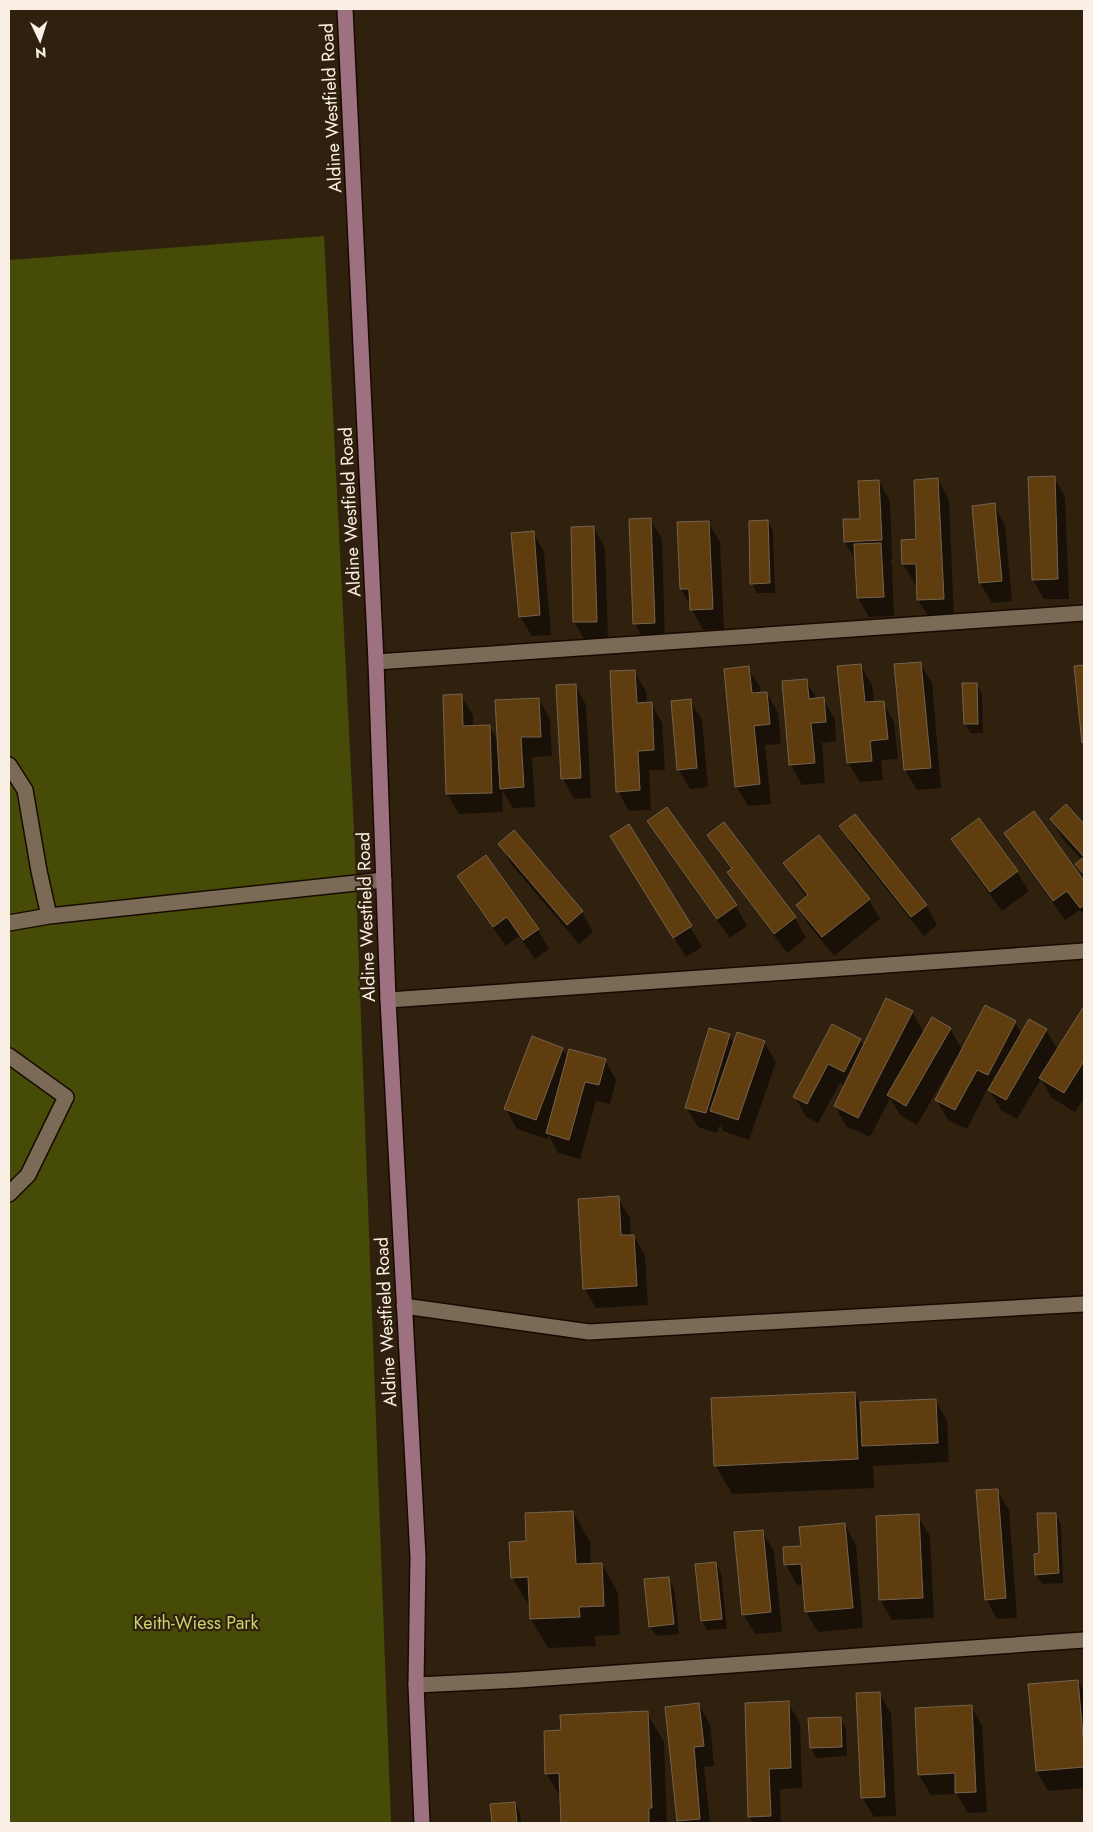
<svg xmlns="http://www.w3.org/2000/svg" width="1093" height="1832" viewBox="0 0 1093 1832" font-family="Jost,sans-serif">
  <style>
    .green { fill: #464c07 }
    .shadow { fill: #0007 }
    .building { fill: #5f3d0e; stroke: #75634f }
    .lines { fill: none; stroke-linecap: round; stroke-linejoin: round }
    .lane-casing { stroke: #170a00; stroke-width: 18 }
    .secondary-casing { stroke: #170a00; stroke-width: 18 }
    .lane { stroke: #7b6a55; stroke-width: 15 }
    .secondary { stroke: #9d7180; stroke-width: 15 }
    .labels { text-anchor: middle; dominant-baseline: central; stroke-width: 4.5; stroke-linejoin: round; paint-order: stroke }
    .street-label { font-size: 18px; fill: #f9efe4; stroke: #2f210e }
    .park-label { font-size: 18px; fill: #c7d470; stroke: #2f210e }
  </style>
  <rect width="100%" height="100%" fill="#2f210e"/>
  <path class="green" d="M324,236L354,830L391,1823H9V260Z"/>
  <path class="shadow" d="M1054,477L1065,497L1069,599H1044L1033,580Z
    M938,480L949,500L954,618L930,619L918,600V583L915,584L903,564L918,540Z
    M879,481L890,501L892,560H890L892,564L894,616L869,617L858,598L856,561L845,542L861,520Z
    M994,505L1005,525L1012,601L992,603L980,583Z
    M650,519L662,539L665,642L646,643L634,623Z
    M768,521L773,531L775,593H757L752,583Z
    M708,522L720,542L724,629L703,630L681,589Z
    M594,528L605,548L608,641L586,642L574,622Z
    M533,532L544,552L551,635L532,636L520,617Z
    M920,663L932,683L941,788L917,790L905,770L896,665Z
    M860,665L872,685L874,703L883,702L894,722L898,759L881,760L883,780L860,782L848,763Z
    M1076,667H1084V744L1083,742Z
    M748,668L760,687V693H767L778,713L781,744L765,745L771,804L748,806L736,786Z
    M634,672L646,691L647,703H651L662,723L665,770H649L651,810L629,811L618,791Z
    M806,681L817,699H823L835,719L836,741L822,743L825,783L802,785L791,765Z
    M976,684L982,694L983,733H971L965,724Z
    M575,685L586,705L591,798L574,799L563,779L558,686Z
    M444,696H461L473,715V727L489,726L499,743L539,699L550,719L552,756L532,757L535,807L513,808L502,790L503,812L459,814L447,794Z
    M690,700L702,720L708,787L690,789L678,769Z
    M1066,806L1084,826V877L1077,864L1082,860L1063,839L1051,819Z
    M667,809L736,906L747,926L730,938L660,841L649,821Z
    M1034,813L1084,883V916L1080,910L1065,920L1017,853L1005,833Z
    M979,820L1017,872L1029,891L1002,911L964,859L952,840Z
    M724,823L795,918L806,938L787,953L741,892L729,872L732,871L720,855L708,835Z
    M629,826L702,947L686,957L623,856Z
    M841,826L926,905L937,925L924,936L852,846Z
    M500,844L582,912L593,932L579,944L511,864Z
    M784,863L869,900L880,919L834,956L809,925L798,905L807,897L796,883Z
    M459,876L538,930L549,949L535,959L519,936L506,946L470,896Z
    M1084,1008V1098L1075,1112L1052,1098L1041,1079L1017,1119L1001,1110L988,1088L967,1129L948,1120L937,1100L958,1059L956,1058L917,1125L900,1115L890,1098L870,1137L846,1126L835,1106L845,1086L840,1083L818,1123L806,1117L795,1097L832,1026L860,1040L864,1047L912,1012L924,1033L950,1029L963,1051L1015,1022L1022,1034L1046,1030L1058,1050Z
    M729,1036L734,1044L764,1042L776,1062L749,1140L723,1131L720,1125L717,1133L698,1127L686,1107Z
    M562,1049L568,1058L605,1060L616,1080L610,1104L596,1101L580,1159L558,1153L549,1136L547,1139L517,1129L506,1109Z
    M618,1198L630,1218L631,1236H634L645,1256L648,1305L596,1308L584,1288Z
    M854,1393L860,1404L935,1400L947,1420L949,1462L873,1466L874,1488L732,1494L715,1465Z
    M997,1490L1009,1510L1017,1618L997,1619L986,1599Z
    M573,1512L590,1542L591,1564H602L618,1593L620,1635L595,1636L596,1646L548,1648L531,1619V1606H529L512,1577L527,1542Z
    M1055,1514L1061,1524L1063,1583L1042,1584L1036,1574L1041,1554Z
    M918,1516L930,1536L934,1618L892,1620L880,1600Z
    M845,1525L856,1545L863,1628L818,1632L806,1612L804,1584L797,1585L786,1565L802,1547Z
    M762,1531L774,1551L782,1632L755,1634L743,1614Z
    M716,1563L721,1573L727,1629L707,1630L702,1621Z
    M668,1578L674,1588L679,1634L656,1636L650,1627Z
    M1078,1681L1084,1692V1788L1048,1791L1037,1771Z
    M879,1693L891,1713L896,1816L874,1817L862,1797Z
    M788,1703L800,1723L802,1788L780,1789L781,1823H753L750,1817L746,1704Z
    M699,1705L710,1724L714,1766L704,1767L710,1823H680L678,1820Z
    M971,1706L982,1726L987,1812L968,1813L957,1794L931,1795L919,1775L916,1709Z
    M647,1713L664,1742L667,1823H562L561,1798L546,1773L562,1732Z
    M840,1718L846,1728L847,1756L816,1758L811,1748L810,1720Z
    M515,1803L520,1813L521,1823H493L492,1805Z"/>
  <path class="building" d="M1055,476L1058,579L1032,580L1028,477Z
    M938,478L944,599L917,600L916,564H902L901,540L916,539L914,480Z
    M879,480L882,540L844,542L843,519H860L858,481Z
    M995,503L1002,581L979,583L972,506Z
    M651,518L655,623L633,624L629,519Z
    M768,520L770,583L750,584L749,521Z
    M709,521L713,609L690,610L689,589H680L677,522Z
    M594,526L597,622H573L571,527Z
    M534,531L540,615L519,617L511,533Z
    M881,543L884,597L857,598L854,544Z
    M921,662L931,768L904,770L894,664Z
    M861,664L865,702L884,701L888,739L870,741L872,761L847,763L837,666Z
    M1084,665V742L1082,743L1074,666Z
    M749,666L752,693L767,692L770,724L754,726L760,784L735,787L724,669Z
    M635,670L637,703L652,702L654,750L638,751L640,790L616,792L610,671Z
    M807,679L809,699L824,697L826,722L811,723L815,763L789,765L782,681Z
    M962,683H977L978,724H964Z
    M576,684L581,778L561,779L556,685Z
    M462,694L463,726L490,725L492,793L446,794L443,695Z
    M539,698L541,737H521L524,787L500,789L495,700Z
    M691,699L697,768L677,770L671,701Z
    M1066,804L1084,824V874L1075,864L1084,857L1050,819Z
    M667,807L737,905L717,919L647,821Z
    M1034,811L1084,881V905L1080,908L1067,891L1053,901L1004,833Z
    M855,814L927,905L911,917L839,826Z
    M979,818L1018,871L990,892L951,839Z
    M724,822L796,917L774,934L727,872L732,869L707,835Z
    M629,824L692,926L673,938L610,836Z
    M514,830L583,911L567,925L498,844Z
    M819,835L870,899L822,937L796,905L808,895L783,863Z
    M486,855L539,929L523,940L507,917L493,927L457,876Z
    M886,998L913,1011L858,1118L834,1106Z
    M985,1005L1016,1021L988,1075L977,1070L955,1110L935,1100Z
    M1084,1006V1061L1064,1093L1039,1078Z
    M932,1017L951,1028L906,1106L887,1095Z
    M1029,1019L1047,1029L1006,1100L988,1090Z
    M832,1024L861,1039L844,1072L828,1064L807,1104L793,1097Z
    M709,1028L730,1034L706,1113L685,1108Z
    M737,1032L765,1041L738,1120L710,1111Z
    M532,1036L563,1048L536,1120L504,1109Z
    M569,1049L606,1059L599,1085L585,1082L569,1140L546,1133Z
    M619,1196L621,1235H634L637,1286L583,1289L578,1199Z
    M855,1392L858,1459L714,1466L711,1398Z
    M936,1399L938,1443L862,1446L860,1402Z
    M998,1489L1006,1598L985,1600L976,1490Z
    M573,1511L576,1564L602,1563L604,1606L579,1607L580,1617L530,1619L528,1577L511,1578L509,1542L526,1541L525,1513Z
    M1037,1513H1056L1059,1573L1035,1575L1034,1554L1039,1553Z
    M919,1514L923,1598L879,1600L876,1516Z
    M845,1523L853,1608L805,1612L801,1564L784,1565L783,1547L801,1546L799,1527Z
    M763,1530L771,1612L742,1615L734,1532Z
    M716,1562L722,1619L701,1621L695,1564Z
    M669,1577L674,1624L649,1627L644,1579Z
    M1078,1680L1084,1747V1767L1036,1771L1028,1684Z
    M880,1692L885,1797L861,1798L856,1693Z
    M789,1701L791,1768L769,1769L771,1816L748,1817L745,1703Z
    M699,1703L704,1746L694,1747L700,1819L677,1821L665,1707Z
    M972,1705L976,1792L955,1793V1773L918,1775L915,1708Z
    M648,1711L652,1808H649V1823H561L559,1773L545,1774L544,1731L561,1730L560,1715Z
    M841,1717L842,1747L810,1748L808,1718Z
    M515,1802L517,1823H492L490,1804Z"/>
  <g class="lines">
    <defs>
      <path id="lane" d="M376,662L1084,613
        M9,765L25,790L39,871L49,916
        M9,923L49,916L384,880
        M388,1000L1084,951
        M9,1056L66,1097L28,1175L9,1194
        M404,1306L589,1332L1084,1304
        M416,1685L518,1680L1084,1640"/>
      <path id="secondary" d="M345,9L376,662L388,1000L418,1557L416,1685L422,1823"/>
    </defs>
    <use href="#lane" class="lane-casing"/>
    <use href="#secondary" class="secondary-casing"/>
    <use href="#lane" class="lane"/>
    <use href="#secondary" class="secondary"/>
  </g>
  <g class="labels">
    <g class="street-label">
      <text transform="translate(331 108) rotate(-93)">Aldine Westfield Road</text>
      <text transform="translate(350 512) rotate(-93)">Aldine Westfield Road</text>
      <text transform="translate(366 917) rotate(-92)">Aldine Westfield Road</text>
      <text transform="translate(386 1322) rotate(-93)">Aldine Westfield Road</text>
    </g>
    <g class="park-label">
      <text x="196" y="1623">Keith-Wiess Park</text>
    </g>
  </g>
  <rect width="1093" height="1832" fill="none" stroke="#f9efe4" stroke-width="20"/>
  <g transform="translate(40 40) rotate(176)" stroke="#2f210e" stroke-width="4" paint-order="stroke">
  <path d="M0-4L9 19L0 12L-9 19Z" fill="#f9efe4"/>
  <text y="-8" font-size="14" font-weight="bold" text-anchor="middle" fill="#f9efe4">N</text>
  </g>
</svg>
